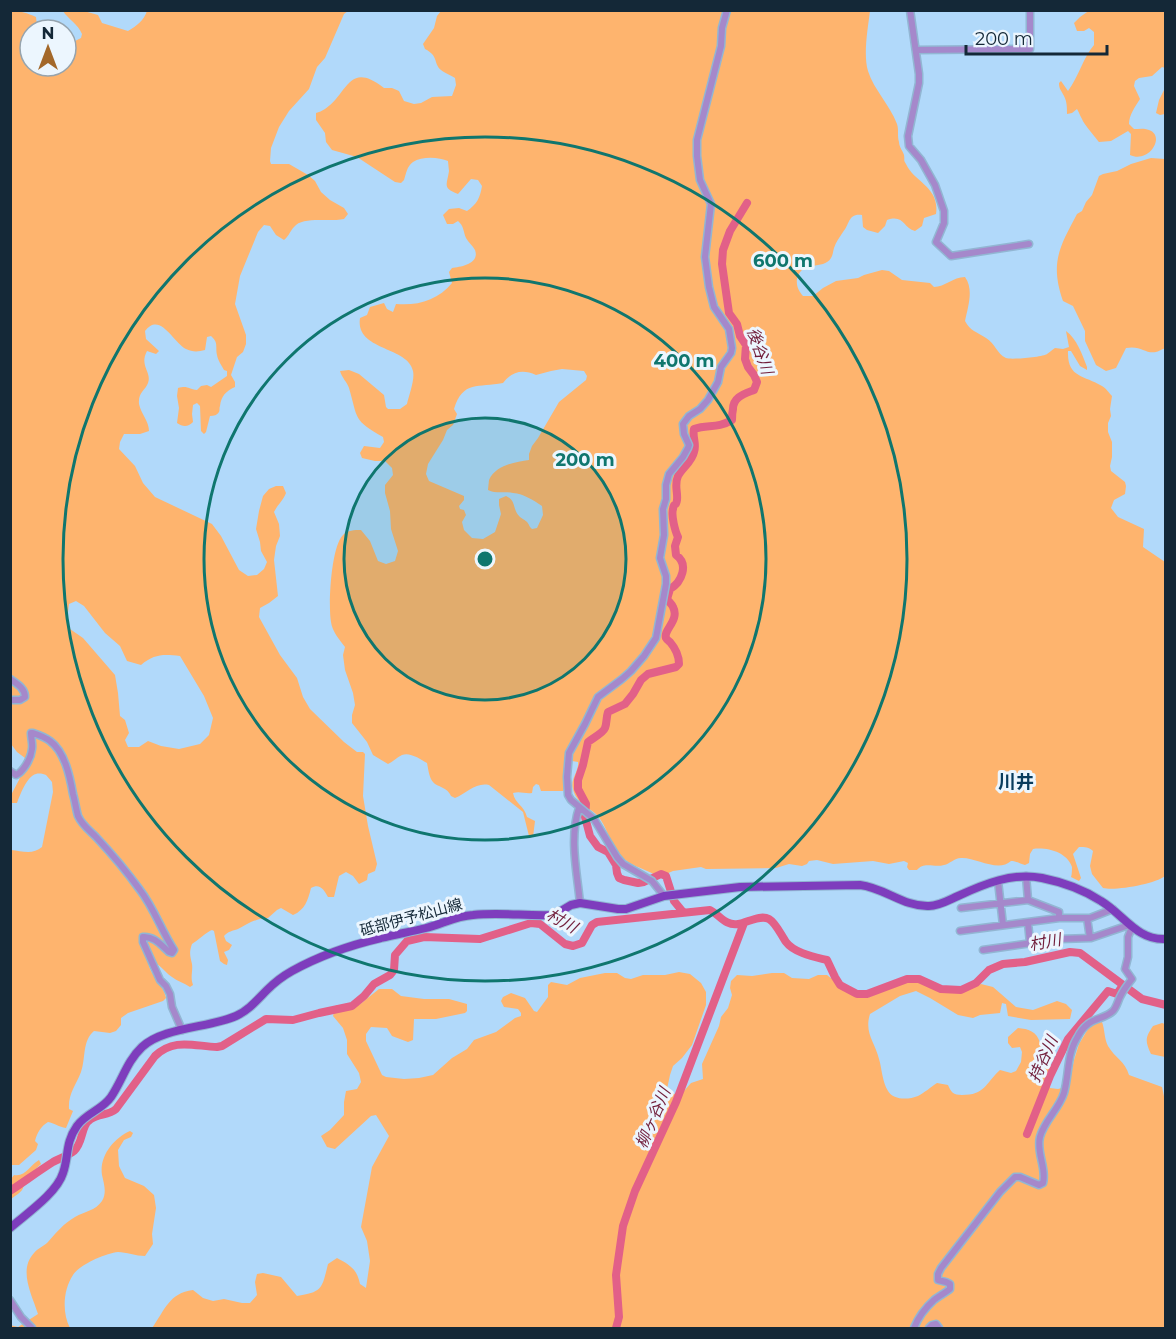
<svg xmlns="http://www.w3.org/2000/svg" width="1176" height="1339" viewBox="0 0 1176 1339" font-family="Montserrat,'Noto Sans JP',sans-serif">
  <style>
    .green { fill: #feb46e; fill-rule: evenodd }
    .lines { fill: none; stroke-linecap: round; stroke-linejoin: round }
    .river { stroke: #e26088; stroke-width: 8 }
    .minor-casing { stroke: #92b6d3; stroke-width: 9 }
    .major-casing { stroke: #92b6d3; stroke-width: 10 }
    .minor { stroke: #a588cb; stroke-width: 6 }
    .major { stroke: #7e3dbd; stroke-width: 8 }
    .ring { fill: none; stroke: #0f766e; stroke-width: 3 }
    .labels { text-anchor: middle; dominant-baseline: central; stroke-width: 6; stroke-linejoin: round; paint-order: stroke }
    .street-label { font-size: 15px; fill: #142837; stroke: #ecf6fe }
    .water-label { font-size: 16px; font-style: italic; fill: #711e3b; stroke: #ecf6fe }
    .quarter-label { font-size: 18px; font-weight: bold; fill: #083c5d; stroke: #ecf6fe }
    .centre { fill: #0f766e; stroke: #ecf6fe; stroke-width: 3 }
    .ring-label { font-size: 18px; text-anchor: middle; font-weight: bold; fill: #0f766e; stroke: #ecf6fe; stroke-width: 6; stroke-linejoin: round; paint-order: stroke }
  </style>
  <rect width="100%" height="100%" fill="#b1d9fa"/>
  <path class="green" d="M1090,10L1165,11V68L1162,67L1152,76L1139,78L1135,81L1134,86L1140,99C1135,107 1129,115 1129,124L1134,129C1139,129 1144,128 1149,130C1166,136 1149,164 1130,155L1131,134L1128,131L1111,141L1099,142C1096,138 1083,123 1082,119C1080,116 1079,112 1077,109L1072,113L1067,114C1067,107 1067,102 1064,96C1061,90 1059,89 1059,83L1061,81L1068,91C1079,76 1083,58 1094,45V32L1089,28L1084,31H1077L1074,23L1080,17Z
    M11,11C21,11 27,13 36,17L37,26L44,28L46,30H30V66H66V41H75L81,38L82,34C78,24 68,19 63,11H84L98,15L102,23L128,31C137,26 144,20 147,11H348L344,14L325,58L317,67L309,89L289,111L279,127L271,148L270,161L271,164H289L308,175L315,181L321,192L330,200L344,208L348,214L344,219C331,222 306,217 296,225C290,230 290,235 284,240L276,235L270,226L264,225L258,232L240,276L235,304L246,335V344L243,352L237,357L231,375L235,382V387C226,391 221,396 220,406C219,408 220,410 219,412C217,415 214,416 210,416L206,432L204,434L201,431L200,406L197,403L193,405L192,414L193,422C188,427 183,427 177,423L179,408L177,396L178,388C188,385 188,389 197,390L201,386L207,385L211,387L227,376V371L224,370C222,366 218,361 217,355C215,346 219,343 211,336L207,337L205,350C198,352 192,352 186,349C173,342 160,311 145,331L146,339L159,351L156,354L147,351C139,366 152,372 148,383C145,391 138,392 139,404C141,414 149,421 149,431L140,434H124L120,442L119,449L135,466L143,483L155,497L212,524L221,536L239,570L248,576L257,575L264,569L267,562L261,551L260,542L256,529L259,511L263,496L269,489L276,486H283L286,493C283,501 278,504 274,512L279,524L280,536L276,546L274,560L278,596L269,603L260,608L259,617L280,655L297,678L303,697L310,709L344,742L357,752H363L365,754L363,796L368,826L377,864L375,871L368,874L367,880L359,884L353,876L346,872L339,876L334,897H328C324,890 320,883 311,888C308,900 305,910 293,915L281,908L277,910L268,918C256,918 248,924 238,929C232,931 229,931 224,936L226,941L232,945L229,950L224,952L228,960L227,965L224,964L220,961L214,931L212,930C208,931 197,941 192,944C189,952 190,956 192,964C193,972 190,977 193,985L190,987C184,983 177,981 172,977C162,970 160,963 148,960C148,974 164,985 166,998L163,1001L128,1013L121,1018V1025L116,1031L110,1033L94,1031C82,1041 86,1058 81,1072C76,1085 68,1094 69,1109L73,1111L66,1128C59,1127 54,1123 48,1122C41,1126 37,1133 35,1141L38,1144L36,1150L19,1165H10L11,850C22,851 33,855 42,847L53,792L52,782L46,775C44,774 39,773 36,774C27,776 20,795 17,803H11V795L19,780L25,758L17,752L11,744ZM76,601L84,606L105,633L120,646L127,661L141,665C154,654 163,654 180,656L204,696L213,718L209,735L200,744L179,749L161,746L148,741L139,747H128L125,740L129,733L125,720L120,716L118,693L115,675L83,638L70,629L67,620L69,604Z
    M441,11H870C868,27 863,55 868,71C874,90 890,105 897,124C899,130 897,136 899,142C899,147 903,151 904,155C905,161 903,159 906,164C914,182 940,187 936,214L924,218L922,226L915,231C903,228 904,214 887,220L885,226L878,233L867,230L863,227L862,215C848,213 850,224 843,232C839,238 836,242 834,248C833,251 833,255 831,258C823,271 802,259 797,279C796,286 799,291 803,296H813L823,288L836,281L858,278L864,275L882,270L889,271L902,280L930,283L934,287C945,287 953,277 965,277C974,289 968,307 965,321C970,331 977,332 986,338C995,343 997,354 1006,358C1011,360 1043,357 1047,354C1050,352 1052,350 1055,348L1063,349L1069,347L1066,331C1077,339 1082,354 1087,367V370L1080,366L1071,351H1068C1067,378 1084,375 1102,386C1106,388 1109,393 1112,396L1110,409L1111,416L1108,423V432L1112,442V457L1110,466L1111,471L1125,482L1126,486L1125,494L1114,500L1111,508L1118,517L1144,529L1143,547L1165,562V876C1155,884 1116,891 1103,888L1092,874L1090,866L1093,851C1089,847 1085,847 1079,847L1073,854L1081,878L1079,881L1071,877C1072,875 1072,869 1072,867C1067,852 1047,847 1033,849L1030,854L1029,863L1025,865C1020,864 1017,861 1011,861C998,873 976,857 961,858C954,858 950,864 944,865C934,868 924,861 917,870H909L907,867L908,863L904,861L889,864L873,861L833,864L817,860L809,861L807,864L802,866L789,864L776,868L706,869L701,867L673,871L659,877C643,867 628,867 616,850C609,839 606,826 598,816C589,807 576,803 573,789C570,779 579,772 578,762L572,761L565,763L564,775L565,787L563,791H541L539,785L536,784L533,787L532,793C525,794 520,791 513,793C515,804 524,805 527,817L535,821L533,837L529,836L523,812L489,785C476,782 467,793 455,798L451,796C446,785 435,788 431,779C429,775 428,768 427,763C420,759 410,752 402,755C397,757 393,762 388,764L373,755L367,742L352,723V715L355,705L353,693L345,670L343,655L345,647C339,639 332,631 331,622C328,605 331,547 343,535C348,530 354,530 361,530L370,541L378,561L386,564L395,561L398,551L391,529L390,511L385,493V485L393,475L392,468L385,461H375L362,458L360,453L364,446L380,448L384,442L383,437C353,420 358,419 349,388C347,382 342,378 340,371L349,370L359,374L384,395L386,407L388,409H400L407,404C409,395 415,380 413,371C408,346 355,351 360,318L367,315L370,307L384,303L387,309L393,312L396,304C418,306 438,300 452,283L449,272L452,268C461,267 480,264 475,250C473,246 468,242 466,238C463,231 464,226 458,221L453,224H447L443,215L449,209L459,208L467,211C477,204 480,198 482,186L478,180L471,179L458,194C442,188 447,185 449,171C449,170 448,162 448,161C439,157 422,156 413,162C407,166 406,174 404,180L401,183L395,182L357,157L332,150L326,142L325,133L316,120V113C319,112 322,111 325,109C348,94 348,60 384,88H392L399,91L404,101L414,104L421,103L432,97L452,96L456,85L455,78C451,75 444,73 441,70C433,63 439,56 425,49L423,44L434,28L437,16ZM562,369L584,371L587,376L586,380L559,402L538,438L532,446L529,454V460C515,462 496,465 489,480C489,480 488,490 488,490C496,494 504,491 513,493C524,494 533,500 542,506L543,515L537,528L532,529L530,527C527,520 525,521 520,517C512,510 517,501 506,496L499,499V505L501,514L495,532L483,539L472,538L464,530L462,522L466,515L464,510L460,509L459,506L464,500V496L429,481L426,474L428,464L443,440L447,430L453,425L457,414L454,409C463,380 478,388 503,383C512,371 523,369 536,375L551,371Z
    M1165,88V114L1160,115L1156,113L1159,100Z
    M1151,158L1165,159V348C1165,348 1157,352 1156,352C1145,354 1141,345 1126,348L1116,368L1106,371L1096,365L1085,341V331L1073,306L1063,301C1050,263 1059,248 1077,214L1082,211L1086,202L1092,195L1099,176L1103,174L1117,171L1131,164Z
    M679,972L690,974L701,983L706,992V1005L692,1045L682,1058L673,1066L670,1075L667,1089L674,1094L684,1091L691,1083L703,1079L702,1064L719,1026L721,1017L728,1008L732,995L730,988L731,981L737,975L752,976L772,973H784L792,978L809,979L818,975H827L832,979L839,988L856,997L867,998L908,981L920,982L939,990L965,991L981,984L993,987L1016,1007L1033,1010L1057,1001L1066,1004L1072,1010L1070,1019L1031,1020L1008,1016L1006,1004L1002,1003L1000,1013L980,1015L973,1018L958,1015L930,998L916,991L900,996L870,1014C864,1033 875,1042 879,1059C882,1069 882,1081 888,1091C893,1100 908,1100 918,1096C924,1093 931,1087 937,1083L948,1085C951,1092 953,1095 962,1095C985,1095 985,1084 1000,1070L1011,1073L1016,1071L1021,1062L1022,1052L1020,1047L1012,1048L1008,1043V1037L1018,1028C1028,1029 1037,1031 1040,1043L1047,1047L1052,1053L1050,1063V1088L1058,1089L1069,1086L1074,1060L1079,1044L1091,1024L1102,1022C1105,1030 1104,1038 1108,1046C1115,1058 1125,1061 1129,1075L1162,1087L1166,1106L1165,1328H152C165,1310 169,1293 193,1290L203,1298L213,1301L224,1299L242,1303H250L257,1295L255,1282L257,1274L263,1273L281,1277L297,1296C323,1292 322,1288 328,1264L337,1258C350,1265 357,1269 360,1284L366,1288L370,1261L367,1241L361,1227L372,1167L389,1136L376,1115L371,1116L335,1149L327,1147L321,1136L330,1130L344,1115V1102L346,1091L357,1089L361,1082L359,1073L347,1054V1040L343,1028L333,1016L336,1005H359L379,989H392L401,996L424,999H449L467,1004V1011L465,1013L436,1019H414L413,1040L408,1042L392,1036L387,1028L371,1027L366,1034V1041L382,1075L386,1077L404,1079L419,1078L433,1075L452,1058L467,1049L474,1040L496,1032L515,1018L521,1016V1013L518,1009L504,1007L501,1001L503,997L511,993L525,998L534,1011L537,1012L548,997V985L551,982L567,985L580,978L605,973H617L625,978L631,979L643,975H665Z
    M1162,1023L1165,1024V1057L1151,1054C1145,1041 1145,1038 1153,1026Z
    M130,1131L133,1133L131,1137L124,1140L118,1150L119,1166L125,1178L144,1186L154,1195L156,1208L152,1234L153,1244L145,1256C136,1256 126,1252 118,1252C106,1253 79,1265 73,1275C63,1290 62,1313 70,1328H11L10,1325L18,1327L38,1314C32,1295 18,1270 34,1253C38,1248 44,1246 48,1242C57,1232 63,1224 75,1217C85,1211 95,1211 102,1201C107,1193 104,1184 102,1175C99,1156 114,1138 130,1131Z
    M39,1160L41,1164L24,1180C25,1192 18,1193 11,1199V1179L14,1175C26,1177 30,1165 39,1160Z"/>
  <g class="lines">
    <path class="river" d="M683,912L674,901L666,876L661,874L644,882L638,883L624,880L619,878L617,873L616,865L608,852L598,847L590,836L585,817L586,804L578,789V780L583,765L588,742C593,738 603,733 605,728C607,723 606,718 608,712L625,704L633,694L641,680L648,674L676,667L679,664C679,655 676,649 670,642C669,641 667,640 666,638C663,630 680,620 673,607C672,604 669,602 667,599L670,589C682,582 689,564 676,555L675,546L678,537C675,531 671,515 673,509C674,501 676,508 677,500C678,492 674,485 678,476C682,468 692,462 694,452C697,444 692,437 694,429C708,424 717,429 732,420C732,416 732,413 733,409C733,397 744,394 754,390L757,382L754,375L748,367L745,359L746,345L740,336L737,324L729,313L722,264L723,250L730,231L747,203
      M1027,1134L1050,1076L1068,1039L1108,991L1117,994L1123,985
      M10,1191C25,1181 39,1171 53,1162C60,1158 68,1156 74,1151C84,1142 80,1126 91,1119C99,1113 108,1116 116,1109L155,1056C174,1038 193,1046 217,1047L222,1046L266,1019L293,1020L319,1013L352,1006L364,996L374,984L390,975L394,970L395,955L407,941L424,937L480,939L531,923L540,924L565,944L573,946L582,943L592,925L597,922L710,910C720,915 725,926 738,924C747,923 760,914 769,919C776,923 781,935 786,942C794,953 815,957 827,960L835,977L840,985L857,994H867L907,979H919L941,989L961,990L976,983L989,970L1003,964L1025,962L1070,952L1080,953L1142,999L1166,1005
      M616,1328L619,1317L616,1275L623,1226L635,1191L676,1102L744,923"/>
    <defs>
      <path id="minor" d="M910,10L919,74V83L908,136L909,146L921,160L935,185L944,211V223L936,242L951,256L1029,244
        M916,50L1030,49V10
        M10,679C17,684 25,688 25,697L20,700H10
        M10,771L16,775C23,772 31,759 32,749C33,744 31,739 31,733H33C39,735 45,737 50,741C65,752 70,777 73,794C75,801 76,809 78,816C82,825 90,831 96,837C112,854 127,872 140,890C154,908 161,930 174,950L172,953L169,952C161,945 154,936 143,937V942L160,980L166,986L170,994L172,1007L182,1030
        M579,808C569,838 577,872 580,903
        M1026,876L1028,900
        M998,881L1003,925
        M664,896L652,881L623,864L617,857L594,819L571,800L568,795L567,777L569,753L585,724L598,697L622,679L631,671L644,656L656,638L666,584V576L660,558L664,535L663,509L666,499V485L669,474L683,457L688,448L689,445L684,434L683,424L689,416L700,409L708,400L718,382L721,367L731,353L732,348L729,329L714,307L709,287L705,257L711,204L700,180L697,156V140L721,46L722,28L727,10
        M961,908L1028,900L1059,912V918
        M1087,918L1090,938
        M1028,923L1030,943
        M960,931L1059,918H1090L1113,909
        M983,950L1060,939L1091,938L1129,925
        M10,1300L21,1317L32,1328
        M914,1328C918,1318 925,1308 934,1300C939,1296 945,1293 950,1289V1284L946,1282L938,1280V1274L941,1268L1000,1192L1015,1177H1020L1039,1185L1043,1183C1047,1168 1036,1153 1040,1137C1044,1121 1059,1109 1064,1093C1069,1075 1067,1054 1077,1038C1079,1034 1084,1027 1088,1024C1095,1018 1106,1018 1113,1011C1117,1007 1118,1000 1121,995C1124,989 1128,984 1132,979L1125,969L1128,957V937L1132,927
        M929,1328L932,1325L936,1324L939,1328"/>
      <path id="major" d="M10,1228C26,1214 57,1193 63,1173C69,1156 65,1143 77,1126C86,1113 102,1110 111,1097C122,1081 127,1061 142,1047C163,1027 209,1028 236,1016C249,1010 257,1000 267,990C274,983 283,976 292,971C319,956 351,945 381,938C396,934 411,932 426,928C442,924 456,916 473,915C499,912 525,916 551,915L561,911L571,905L580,903L618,909H626L664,896L740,887L860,885C885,888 904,907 929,906C939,906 949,900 958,896C984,884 1013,872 1042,878C1062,882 1084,890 1101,901C1123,914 1137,941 1166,939"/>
    </defs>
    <use href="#minor" class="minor-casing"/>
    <use href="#major" class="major-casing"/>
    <use href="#minor" class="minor"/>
    <use href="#major" class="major"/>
  </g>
  <circle cx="485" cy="559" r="141" fill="#0f766e" fill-opacity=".12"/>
  <g class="ring">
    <circle cx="485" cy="559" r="141"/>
    <circle cx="485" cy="559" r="281"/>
    <circle cx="485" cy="559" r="422"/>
  </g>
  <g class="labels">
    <g class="street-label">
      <text transform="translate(411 917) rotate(-15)">砥部伊予松山線</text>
    </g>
    <g class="water-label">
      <text transform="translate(760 351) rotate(71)">後谷川</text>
      <text transform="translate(562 921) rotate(29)">村川</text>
      <text transform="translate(1045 942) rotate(-10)">村川</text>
      <text transform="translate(1043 1059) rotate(-66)">持谷川</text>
      <text transform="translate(653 1118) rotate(-67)">柳ヶ谷川</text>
    </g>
    <g class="quarter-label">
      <text x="1016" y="782">川井</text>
    </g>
  </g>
  <circle cx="485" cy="559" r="9" class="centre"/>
  <g class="ring-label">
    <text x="783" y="267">600 m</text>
    <text x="684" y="367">400 m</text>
    <text x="585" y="466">200 m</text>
  </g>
  <rect width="1176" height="1339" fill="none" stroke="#142837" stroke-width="24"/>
  <g transform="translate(48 48)"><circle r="28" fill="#ecf6fe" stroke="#96a4ae" stroke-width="1.5"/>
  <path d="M0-4.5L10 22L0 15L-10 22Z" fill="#a3682a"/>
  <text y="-9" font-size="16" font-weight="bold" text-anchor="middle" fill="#142837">N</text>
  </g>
  <path d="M966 45v9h141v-9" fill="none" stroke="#142837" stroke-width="3"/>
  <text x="975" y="45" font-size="18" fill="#142837" stroke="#ecf6fe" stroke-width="4.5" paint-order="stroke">200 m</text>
</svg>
